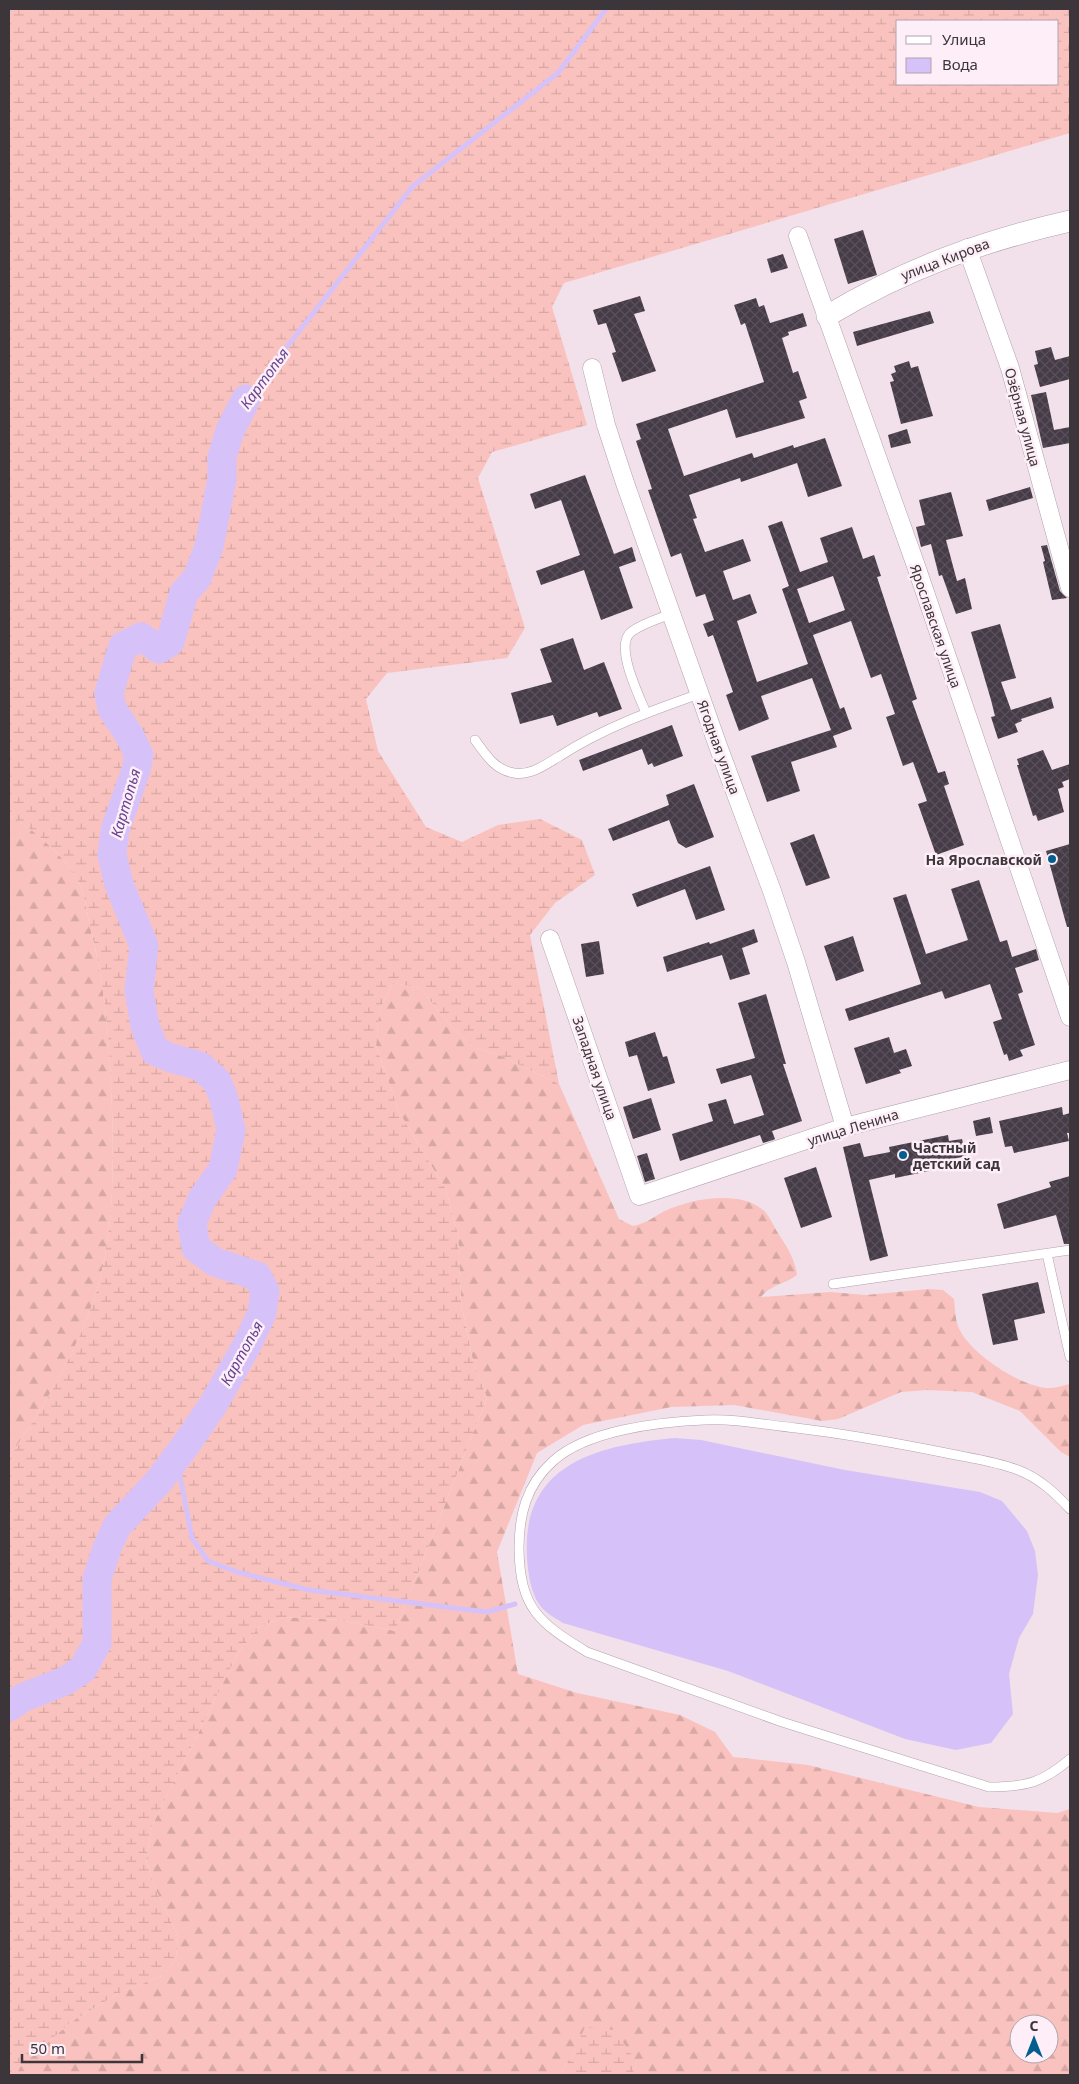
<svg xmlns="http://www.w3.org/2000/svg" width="1079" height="2084" viewBox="0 0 1079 2084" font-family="'Noto Sans',sans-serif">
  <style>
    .forest { fill: url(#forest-firs); fill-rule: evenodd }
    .wetland { fill: url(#wetland-marsh); fill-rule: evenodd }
    .water { fill: #d6c2f8 }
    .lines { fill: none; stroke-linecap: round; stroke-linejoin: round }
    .stream { stroke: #d6c2f8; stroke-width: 5 }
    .river { stroke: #d6c2f8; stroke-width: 29 }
    .building { fill: url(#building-cross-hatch); fill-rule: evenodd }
    .service-casing { stroke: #b2a1ab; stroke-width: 10 }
    .minor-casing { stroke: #b2a1ab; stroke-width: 19 }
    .tertiary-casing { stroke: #b2a1ab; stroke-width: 22 }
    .service { stroke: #fff; stroke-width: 9 }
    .minor { stroke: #fff; stroke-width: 18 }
    .tertiary { stroke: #fff; stroke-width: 21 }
    .poi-dot { fill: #005f8f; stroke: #fdeef7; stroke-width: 2 }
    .labels { text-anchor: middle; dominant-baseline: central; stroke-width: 5; stroke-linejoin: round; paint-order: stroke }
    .street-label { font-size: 14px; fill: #3c3539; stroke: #fdeef7 }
    .poi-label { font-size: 14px; font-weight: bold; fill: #3c3539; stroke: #fdeef7; text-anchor: end }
    .water-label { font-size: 15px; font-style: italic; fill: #654492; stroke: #fdeef7 }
  </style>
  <defs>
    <pattern id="forest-firs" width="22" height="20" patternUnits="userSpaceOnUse" patternTransform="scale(1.25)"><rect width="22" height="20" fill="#fac2be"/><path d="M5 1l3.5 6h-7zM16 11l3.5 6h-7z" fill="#d7a7a4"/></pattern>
    <pattern id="wetland-marsh" width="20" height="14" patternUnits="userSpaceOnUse" patternTransform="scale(1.25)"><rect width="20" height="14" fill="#fac2be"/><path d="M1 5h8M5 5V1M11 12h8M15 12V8" fill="none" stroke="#d7a7a4"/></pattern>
    <pattern id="building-cross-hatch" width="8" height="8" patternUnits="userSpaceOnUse" patternTransform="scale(1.25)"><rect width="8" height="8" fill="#463c48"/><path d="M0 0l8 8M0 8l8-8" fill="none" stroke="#59505b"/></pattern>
  </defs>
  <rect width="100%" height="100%" fill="#f2e0ea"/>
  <path class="forest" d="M9,816C31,826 69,860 79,883C85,896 87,912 90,927C106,987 110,1048 112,1110C114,1180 114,1250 88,1316C69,1366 39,1413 9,1458Z
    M393,983L420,988L450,1025L473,1047L499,1055L559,1084L619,1219L633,1226C648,1223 654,1216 667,1210C693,1198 745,1189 766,1213C770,1218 773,1224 776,1230C785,1244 795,1258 797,1275C785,1284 770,1285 761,1297L830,1292L866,1295L929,1289L943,1290L954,1299C955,1307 955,1318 958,1326C967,1352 1023,1389 1051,1388C1057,1388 1064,1385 1070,1384V1457L1061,1452L1020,1411L972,1392L927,1390L901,1392L838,1419L822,1421L734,1405L671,1407L583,1425L537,1453L497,1552L518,1674L577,1693L680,1715L715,1732L733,1757L808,1765L979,1807L1057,1813L1070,1809V2075H632L637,2063L586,2027L573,2054L559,2075H16L20,2067L71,2022L121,1992L164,1975L176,1959L178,1936L156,1890L146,1860L152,1826L238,1653L259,1627L284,1617L340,1620L395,1631L487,1398L473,1361L461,1302L458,1235L446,1190L399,1112L376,1045L379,1012ZM1019,2024H1049V2054H1019Z"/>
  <path class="wetland" d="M9,9H1070V133L564,283L552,307L587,425L492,452L478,478L525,628L507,658L387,673L366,699L378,751L426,827L462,842L498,825L540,819L582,840L595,875L555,903L530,935L559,1084L499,1055L473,1047L450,1025L420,988L393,983L379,1012L376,1045L399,1112L446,1190L458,1235L461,1302L473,1361L487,1398L395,1631L340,1620L284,1617L259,1627L238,1653L152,1826L146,1860L156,1890L178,1936L176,1959L164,1975L121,1992L71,2022L20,2067L16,2075H9V1458C39,1413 69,1366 88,1316C114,1250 114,1180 112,1110C110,1048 106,987 90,927C87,912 85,896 79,883C69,860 31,826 9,816ZM898,21H1058V84H898Z
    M585,2027L615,2030L637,2063L632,2075H559L573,2054Z"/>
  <path class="water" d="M675,1438L701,1440L845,1470L980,1492L1002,1501L1027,1531L1035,1551L1038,1575L1033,1614L1019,1638L1009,1674L1013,1714L991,1743L956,1750L905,1739L728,1671L563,1623C557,1619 549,1615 544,1610C531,1597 528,1574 527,1557C521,1463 599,1445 675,1438Z"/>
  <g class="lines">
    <path class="stream" d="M246,399L413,186L558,73L606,9
      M170,1466L179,1471L192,1538L208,1561L237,1572L309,1590L487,1612L515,1604"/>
    <path class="river" d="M9,1707L24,1697L65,1681L83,1669L97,1643V1579L107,1548L117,1526L159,1481L185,1446L213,1405L247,1345L262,1313L265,1291L257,1276L215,1262L196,1248L192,1223L202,1199L223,1169L231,1130L224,1099L217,1081L200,1066L171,1058L155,1051L145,1026L139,991L144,946L119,884L112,855L115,830L136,770L139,755L130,736L112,709L109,693L123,646L141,637L159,649L170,642L184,593L197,578L209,547L222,479V457L230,431L246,399"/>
  </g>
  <path class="building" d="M863,230L877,275L848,284L834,239Z
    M783,254L788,268L771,273L767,259Z
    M640,296L645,311L634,314L656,371L622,382L612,353L616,352L606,323L598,325L593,310Z
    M756,298L759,307L764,305L770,323L803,313L807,326L788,332L789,335L782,338L793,373L798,371L807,398L799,401L805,418L736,438L727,409L668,429L684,476L752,453L754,458L793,445L794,448L825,438L842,486L808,497L797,463L741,482L740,478L689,495L697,518L693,519L705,552L743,539L751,561L723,571L733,600L750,594L757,613L737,621L757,682L808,664L782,589L789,586L768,526L782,521L800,572L828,562L820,538L852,527L863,559L874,555L881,576L877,577L917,699L912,701L938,773L945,771L949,784L944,786L964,845L936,855L918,804L927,801L913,762L903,766L886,717L895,714L881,674L871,678L851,621L813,635L840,709L844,707L852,729L833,736L837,747L791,762L800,791L767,802L751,756L831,730L812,678L761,696L769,719L739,731L726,695L733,692L713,635L708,637L703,624L714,620L705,594L696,597L681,553L671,557L648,490L652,489L636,441L641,439L636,424L764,382L745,323L741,325L734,305ZM833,576L845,610L809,623L797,589Z
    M930,311L934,323L857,346L853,332Z
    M1051,347L1055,360L1070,356V379L1040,387L1034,365L1038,364L1035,351Z
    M909,361L911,368L918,366L933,416L901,424L890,382L894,381L891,374L896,372L894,366Z
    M1046,392L1054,430L1070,427V443L1043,448L1031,395Z
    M907,429L911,443L891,448L888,435Z
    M585,475L614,554L632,547L636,561L619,567L633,608L601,620L584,570L541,585L536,571L580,555L561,500L535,509L530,494Z
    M1030,487L1033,498L989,511L986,500Z
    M951,492L963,536L946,540L957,581L965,578L972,609L956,614L942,575L939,576L931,544L921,547L916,527L925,525L919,500Z
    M1047,545L1060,591L1067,598L1052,600L1043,562L1045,561L1041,546Z
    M1000,624L1016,678L1001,682L1011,710L1051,697L1054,708L1021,719L1022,721L1015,724L1018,732L998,739L991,717L995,716L991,700L971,632Z
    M573,638L584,670L604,662L622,709L599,717L597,712L557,726L553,715L520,724L511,693L552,682L540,649Z
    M672,725L683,756L654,767L652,763L648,765L642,749L583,771L579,760Z
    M1043,750L1052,770L1070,764V779L1062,782L1064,787L1058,789L1064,812L1038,821L1036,815L1033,816L1017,765H1019L1017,759Z
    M694,784L714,837L686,848L678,843L669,820L613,841L608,829L669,805L666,795Z
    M814,834L830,878L806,886L790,843Z
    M1070,844V927H1067L1046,851Z
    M710,866L725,910L696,920L685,889L637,907L632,894Z
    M979,880L1000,942L1007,940L1012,957L1036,949L1039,960L1015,968L1023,992L1018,994L1035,1045L1020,1050L1023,1056L1009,1061L1007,1054L1004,1055L993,1022L1002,1019L990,984L945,999L942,991L849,1021L845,1009L921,984L893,898L906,894L926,954L968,940L951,889Z
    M754,929L758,942L742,948L750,974L730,980L722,955L667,972L663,957L709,942L710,944Z
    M853,936L864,971L836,981L824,946Z
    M599,941L604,974L586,977L581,944Z
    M766,994L786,1064H783L802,1121L772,1131L775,1139L773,1140L763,1143L760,1135L680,1161L672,1134L713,1121L708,1104L726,1099L734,1124L764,1115L751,1075L721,1084L716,1069L755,1058L738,1003Z
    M655,1032L663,1057L667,1056L675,1083L648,1091L637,1055L629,1057L625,1042Z
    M889,1037L894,1053L906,1049L912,1066L899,1070L901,1073L866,1084L854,1048Z
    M651,1098L661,1130L633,1139L623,1107Z
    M1062,1107L1063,1115L1070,1113V1133H1067L1069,1141L1014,1153L1012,1146L1005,1147L999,1121Z
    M990,1117L993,1133L976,1136L973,1121Z
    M948,1135L949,1141L962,1139L966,1156L953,1159L954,1166L895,1178V1174L869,1180L888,1256L870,1261L843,1147L860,1143L864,1157L890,1152L889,1147Z
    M647,1153L655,1179L645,1182L637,1156Z
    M816,1167L832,1217L801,1228L784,1178Z
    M1070,1176V1244H1064L1056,1215L1004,1229L997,1204L1051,1187L1049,1182Z
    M1038,1282L1045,1313L1014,1320L1018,1340L993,1345L982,1294Z"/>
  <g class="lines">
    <defs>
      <path id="service" d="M646,713C639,695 614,646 631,632C643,623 658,619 671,614
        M475,740C486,755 495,770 514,773C531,776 546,764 560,756C603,728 651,711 699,694
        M1047,1254L1070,1357
        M833,1284L1070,1250
        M1070,1509C1054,1492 1039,1478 1018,1470C995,1461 970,1458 946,1453C896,1443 847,1434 796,1428C766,1425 734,1418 704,1420C659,1422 586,1430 552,1462C526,1486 519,1515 519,1549C520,1608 539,1623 587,1652L782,1722L989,1787C1026,1787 1042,1783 1070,1759"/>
      <path id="minor" d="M798,236L915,563L1070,1017
        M967,248L1010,368L1070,588
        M592,368L606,425L625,483L718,746L772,891L796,962L845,1127
        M550,939L639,1196L845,1127L1070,1070"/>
      <path id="tertiary" d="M827,316C905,269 982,241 1070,221"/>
    </defs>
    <use href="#service" class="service-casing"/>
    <use href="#minor" class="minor-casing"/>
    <use href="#tertiary" class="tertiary-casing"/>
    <use href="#service" class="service"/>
    <use href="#minor" class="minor"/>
    <use href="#tertiary" class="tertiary"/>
  </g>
  <g class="poi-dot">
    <circle cx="1052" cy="859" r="5"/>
    <circle cx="903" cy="1155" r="5"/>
  </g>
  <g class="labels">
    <g class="street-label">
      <text transform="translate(945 259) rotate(-21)">улица Кирова</text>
      <text transform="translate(1023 417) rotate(75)">Озёрная улица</text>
      <text transform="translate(936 626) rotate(71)">Ярославская улица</text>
      <text transform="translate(719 747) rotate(70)">Ягодная улица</text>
      <text transform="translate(595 1068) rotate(71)">Западная улица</text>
      <text transform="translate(853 1127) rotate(-17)">улица Ленина</text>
    </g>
    <g class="poi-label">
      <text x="1042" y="859">На Ярославской</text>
      <text x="913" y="1147" text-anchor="start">Частный<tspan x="913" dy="16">детский сад</tspan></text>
    </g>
    <g class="water-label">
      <text transform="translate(264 378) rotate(-54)">Картопья</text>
      <text transform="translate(125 803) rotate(-74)">Картопья</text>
      <text transform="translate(241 1353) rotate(-61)">Картопья</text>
    </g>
  </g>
  <rect width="1079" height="2084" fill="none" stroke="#3c3539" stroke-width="20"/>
  <rect x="896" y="20" width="162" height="65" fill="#fdeef7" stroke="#b0a4ab"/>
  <rect x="906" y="36" width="25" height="8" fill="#ffffff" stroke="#b0a4ab"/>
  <text x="942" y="45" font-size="15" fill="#3c3539">Улица</text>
  <rect x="906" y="58" width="25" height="15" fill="#d6c2f8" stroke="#b0a4ab"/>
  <text x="942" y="70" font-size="15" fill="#3c3539">Вода</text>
  <g transform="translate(1034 2039)"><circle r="24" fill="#fdeef7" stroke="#b0a4ab"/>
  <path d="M0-4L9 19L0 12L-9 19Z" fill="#005f8f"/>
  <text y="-8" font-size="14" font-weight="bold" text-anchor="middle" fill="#3c3539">С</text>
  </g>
  <path d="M22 2054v8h120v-8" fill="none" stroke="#3c3539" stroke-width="2.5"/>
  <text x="30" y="2054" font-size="15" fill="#3c3539" stroke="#fdeef7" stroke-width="4" paint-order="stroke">50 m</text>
</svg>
